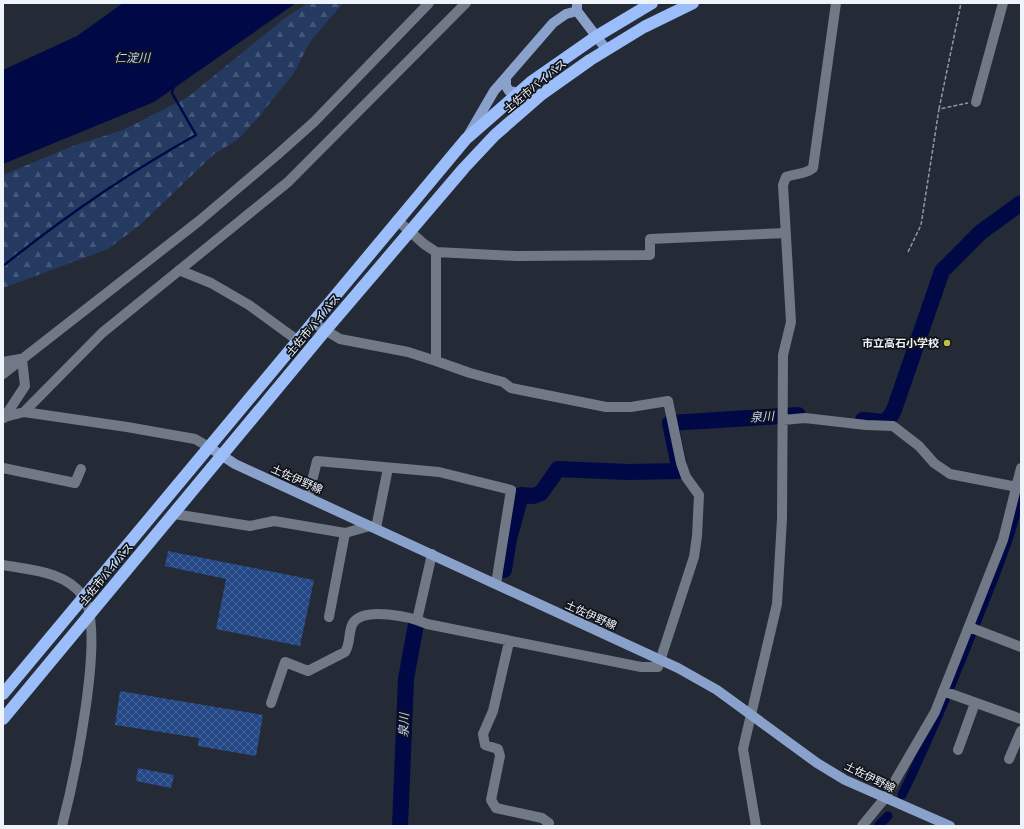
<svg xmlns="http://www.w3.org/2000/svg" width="1024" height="829" viewBox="0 0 1024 829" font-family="'Archivo Narrow','Noto Sans JP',sans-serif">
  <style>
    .forest { fill: url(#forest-firs) }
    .water { fill: #000845 }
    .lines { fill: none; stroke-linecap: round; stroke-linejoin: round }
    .stream { stroke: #000845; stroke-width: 2.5 }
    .canal { stroke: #000845; stroke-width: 9 }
    .river { stroke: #000845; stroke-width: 16 }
    .building { fill: url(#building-cross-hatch) }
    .path { stroke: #9298a1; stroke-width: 1.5; stroke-dasharray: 4 2; stroke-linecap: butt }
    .minor { stroke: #717986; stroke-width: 10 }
    .major { stroke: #8aa2cb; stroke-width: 10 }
    .highway { stroke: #9bbdf9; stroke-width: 12 }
    .poi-dot { fill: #bbc044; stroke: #101318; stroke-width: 1.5 }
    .labels { text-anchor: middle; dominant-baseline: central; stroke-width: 3.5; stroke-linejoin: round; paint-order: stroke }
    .street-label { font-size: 11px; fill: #eff4fb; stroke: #101318 }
    .poi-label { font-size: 11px; font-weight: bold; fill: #eff4fb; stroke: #101318; text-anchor: end }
    .water-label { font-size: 12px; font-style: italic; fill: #c2d7fd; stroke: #101318 }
  </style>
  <defs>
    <pattern id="forest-firs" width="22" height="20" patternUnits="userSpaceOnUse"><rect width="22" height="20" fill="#253a60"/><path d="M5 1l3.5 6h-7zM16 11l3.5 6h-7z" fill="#455778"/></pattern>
    <pattern id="building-cross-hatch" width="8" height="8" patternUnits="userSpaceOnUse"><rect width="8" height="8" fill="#244786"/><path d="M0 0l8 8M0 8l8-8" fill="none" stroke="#446298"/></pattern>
  </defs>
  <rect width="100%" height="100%" fill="#242b36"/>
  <path class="forest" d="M308,3H343L310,42L294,73L256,120L237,140L214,154L140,225L108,249L3,288V175L73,146L123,130L188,97L285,18Z"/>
  <path class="water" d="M123,3H296L154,102L3,164V70L77,36Z"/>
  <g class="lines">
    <path class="stream" d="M3,266C64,217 128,173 196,135L172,93L174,86"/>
    <path class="canal" d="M902,795C929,740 952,684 974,628C992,583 1011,539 1021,493
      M878,826L888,816"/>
    <path class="river" d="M863,420L884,422L890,417L894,410L942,271L981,232L1021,203
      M504,570L509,539L521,495L533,496L541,493L558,469L628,472L680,471L670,423L798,415
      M400,826L406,679L416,624"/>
  </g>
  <path class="building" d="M168,551L314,580L300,646L216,629L226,579L165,566Z
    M120,691L263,715L256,756L198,746L199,738L115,725Z
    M138,768L174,775L171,788L136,781Z"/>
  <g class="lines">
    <path class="path" d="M939,109L961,3
      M908,252L921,225L939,109L968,103"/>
    <path class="minor" d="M976,102L1003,3
      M397,220L424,244L436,252L516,256L650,255V239L786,233
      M179,270L211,283L249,305L297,340
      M312,322L340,339L408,352L436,361V252
      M3,362L20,359
      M3,374L199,221L277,155L314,122L429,3
      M24,412L102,333L288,182L466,3
      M5,417L24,412L127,427L195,439L209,447
      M4,418L25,386L22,359
      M783,420L805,418L866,425L893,426L919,446L934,463L950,474L1017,487
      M3,468L75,483L81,469
      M308,497L317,461L439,472L511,490L496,584
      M174,514L250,526L274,521L345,533L370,526
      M376,528L388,468
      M3,565C30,570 65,571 83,596C107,629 73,784 62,826
      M329,617L345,533
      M417,620L432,554
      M969,627L1021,647
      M509,642L493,711L483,734L485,745L498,749L500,756L491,800L496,808L542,818L549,823L548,826
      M943,691L1021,719
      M271,703L285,662L308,671L345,652C351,643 348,631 353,623C364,606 412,617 427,624L641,667H658L694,557L697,536L699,495L686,477L681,463L668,401L631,407H606L511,388L503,382L470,373L436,361
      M958,750L975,703
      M1009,759L1021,731
      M756,826L743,749L777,604L782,519L783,355L791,322L783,185L786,177C796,173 805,175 813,168L836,3
      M862,826L885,798L935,712L1003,540L1021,468"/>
    <path class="major" d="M577,3V11L606,49
      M506,78V86L509,91L519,93
      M469,134L494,91L553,23L566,14L577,11
      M209,447L235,464L678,668L717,690L817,763L845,780L950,826"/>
    <path class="highway" d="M3,694L466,139L531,82L597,36L652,3
      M3,719L325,331L464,168L495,135L542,94L590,60L644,27L693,3"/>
  </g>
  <circle class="poi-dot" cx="947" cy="343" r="4"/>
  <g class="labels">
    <g class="street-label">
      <text transform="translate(535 86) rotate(-39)">土佐市バイパス</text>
      <text transform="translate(313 325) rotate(-50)">土佐市バイパス</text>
      <text transform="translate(297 479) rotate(24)">土佐伊野線</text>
      <text transform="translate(106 574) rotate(-50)">土佐市バイパス</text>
      <text transform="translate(591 615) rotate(24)">土佐伊野線</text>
      <text transform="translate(870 777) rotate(26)">土佐伊野線</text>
    </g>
    <g class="poi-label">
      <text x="939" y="343">市立高石小学校</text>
    </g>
    <g class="water-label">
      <text x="132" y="58">仁淀川</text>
      <text transform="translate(762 417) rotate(-4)">泉川</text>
      <text transform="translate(404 725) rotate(-88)">泉川</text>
    </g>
  </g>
  <rect width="1024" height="829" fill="none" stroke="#eff4fb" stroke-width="8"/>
</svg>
